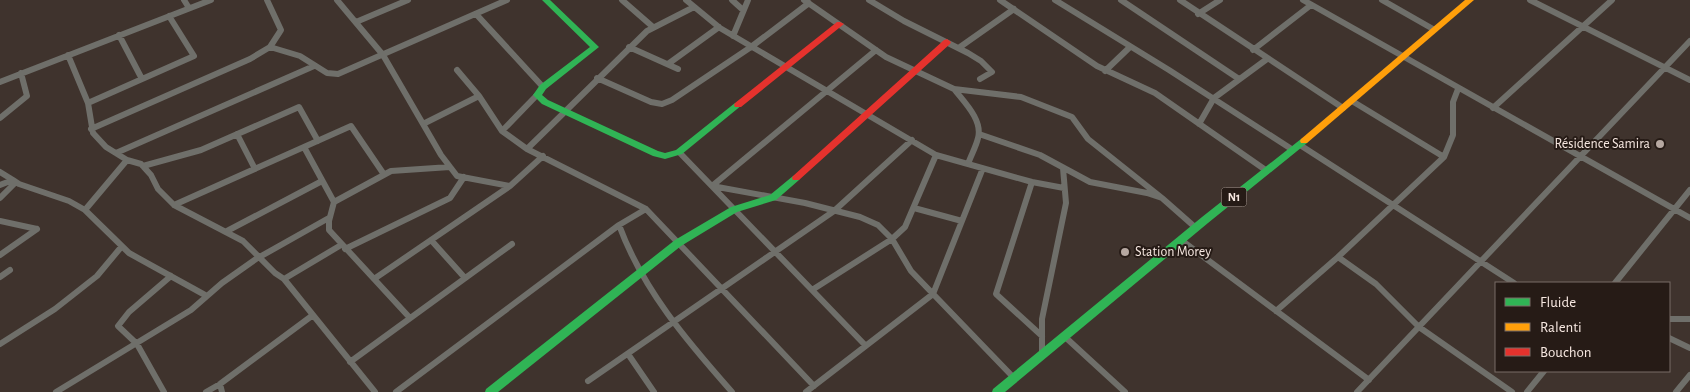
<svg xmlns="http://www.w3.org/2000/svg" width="1690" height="392" viewBox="0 0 1690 392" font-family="'Alegreya Sans',sans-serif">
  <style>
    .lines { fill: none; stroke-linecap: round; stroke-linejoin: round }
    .street { stroke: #6f6f6a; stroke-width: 6 }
    .fast { fill: #30b455; fill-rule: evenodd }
    .slow { fill: #ff9f0a; fill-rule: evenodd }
    .jam { fill: #e5322d; fill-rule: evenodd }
    .poi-dot { fill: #b6a8a1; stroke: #261b16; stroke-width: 2 }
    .labels { text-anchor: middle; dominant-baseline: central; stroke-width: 4; stroke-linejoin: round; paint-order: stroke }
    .shield { fill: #261b16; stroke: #b8aaa3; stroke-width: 1 }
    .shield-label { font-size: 12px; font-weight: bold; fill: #f6e7e0 }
    .poi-label { font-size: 14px; fill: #f6e7e0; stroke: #261b16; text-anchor: end }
  </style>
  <rect width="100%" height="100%" fill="#3f332d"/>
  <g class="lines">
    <path class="street" d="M184,0L189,8
      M337,0L383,55L441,155L457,176L510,186
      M622,0L653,27
      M686,0L720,28L936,155L1032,182L1064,188
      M732,0L743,10
      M804,0L886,57L954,89L1021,97L1072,117L1088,139L1162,198
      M869,0L904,21L968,53L981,61L992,72L980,79
      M1000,0L1097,66L1155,93L1267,171
      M1055,0L1169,70L1293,150
      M1121,0L1239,79
      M1180,0L1343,108
      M1303,0L1690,218
      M1382,0L1433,29
      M1530,0L1690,80
      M476,14L543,87
      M1198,14L1220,0
      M356,22L408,0
      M119,35L142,79
      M733,36L748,0
      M270,47L300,56L327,73L338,74L507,0
      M629,47L678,69
      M960,47L1014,9
      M1253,50L1311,5
      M68,55L88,103L93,133L106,147L127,160L141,164L151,175L158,189L174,205L243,241L275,273L284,279L375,392
      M668,64L719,27
      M457,70L479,96L502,131L527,149L646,209L814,386
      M1105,71L1130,47
      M597,78L651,102L662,104L672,100L751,47L809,3
      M0,82L211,0
      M954,89C964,102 983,120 978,138C976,147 971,155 968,164
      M1352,101L1444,157
      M88,103L194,56L169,16
      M1493,108L1612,0
      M0,118L27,96L21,73
      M423,124L479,96
      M1199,124L1214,98L1267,59
      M91,129L250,59L270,47L281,30L267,0
      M502,131L537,95
      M237,134L255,169
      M979,134L1040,155L1090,182L1147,193L1162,198L1196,228
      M1300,145L1514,283
      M304,147L334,202L329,221V230L410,318
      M527,149L647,31L694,7
      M679,152L865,345
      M116,153L314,66
      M143,166L201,150L299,107L318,141
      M0,172L13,180
      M1032,182L996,294L1042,336
      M0,185L13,180L19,184L69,201L85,210L129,253L205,295
      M712,186L805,203L860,217L878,225L892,239L911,271L1014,378
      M712,186L876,50
      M0,198L16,182
      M334,202L391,171L450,167
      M174,205L351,126L383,173
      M914,208L962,221
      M85,210L127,160
      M0,221L37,229
      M619,225C643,290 687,341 732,392
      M227,231L322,181
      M431,240L465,278
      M1181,240L1369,380
      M345,249L450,198L464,177
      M0,255L37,229
      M1338,257L1376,284L1419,327L1512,392
      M0,277L10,270
      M284,279L341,245
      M374,279L510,186L543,156
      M1615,283L1690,190
      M812,290L892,239L905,227L936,155
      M1276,311L1338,257L1444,157L1453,135V102L1458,89
      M1669,319H1690
      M1064,336L1125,392
      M1669,338L1690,348
      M0,344L55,309L97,276L122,246
      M628,354L654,392
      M1042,355V319L1066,203L1063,168
      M350,362L512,244
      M588,381L834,211L912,140
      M220,384L222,392
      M56,392L191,310L222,283L256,259L327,219
      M164,392L137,344L118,326L129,312L171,276
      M206,392L220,384L313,315
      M396,392L619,225L646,209
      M806,392L933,294L983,168
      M1357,392L1690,41
      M1527,392L1544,371
      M1676,392L1690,375"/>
    <path class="fast" d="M542,0H550L599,47L546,89L542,95L548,100L658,151L665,153L676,150L735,103H741L742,105L682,154L665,159L653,156L542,104L533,95L540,85L590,47Z
      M1304,138L1308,141L1307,143L1208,223L1005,392H992L993,389L1202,217L1301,139Z
      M796,175L800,178L799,180L776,200L737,212L681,246L498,392H485L486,389L675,240L731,207L770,195L793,176Z"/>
    <path class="slow" d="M1465,0H1474L1307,143H1301L1300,141L1301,139Z"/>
    <path class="jam" d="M837,22H840L844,24L741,107H735L734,105L735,103Z
      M947,39L951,42L950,44L799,180H793L792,178L793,176L944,40Z"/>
  </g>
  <g class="poi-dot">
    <circle cx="1660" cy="144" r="5"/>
    <circle cx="1125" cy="252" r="5"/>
  </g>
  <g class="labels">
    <rect class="shield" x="1221.5" y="187.5" width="25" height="19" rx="4"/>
    <g class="shield-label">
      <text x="1234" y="197">N1</text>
    </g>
    <g class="poi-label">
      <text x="1650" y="144">Résidence Samira</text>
      <text x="1135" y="252" text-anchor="start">Station Morey</text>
    </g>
  </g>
  <rect x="1495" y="282" width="175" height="90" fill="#261b16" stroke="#796d67"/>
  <rect x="1505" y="298" width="25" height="8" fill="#30b455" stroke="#796d67"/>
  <text x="1540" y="307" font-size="15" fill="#f6e7e0">Fluide</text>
  <rect x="1505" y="323" width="25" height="8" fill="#ff9f0a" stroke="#796d67"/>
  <text x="1540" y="332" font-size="15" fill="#f6e7e0">Ralenti</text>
  <rect x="1505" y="348" width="25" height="8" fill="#e5322d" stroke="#796d67"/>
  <text x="1540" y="357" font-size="15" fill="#f6e7e0">Bouchon</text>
</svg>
